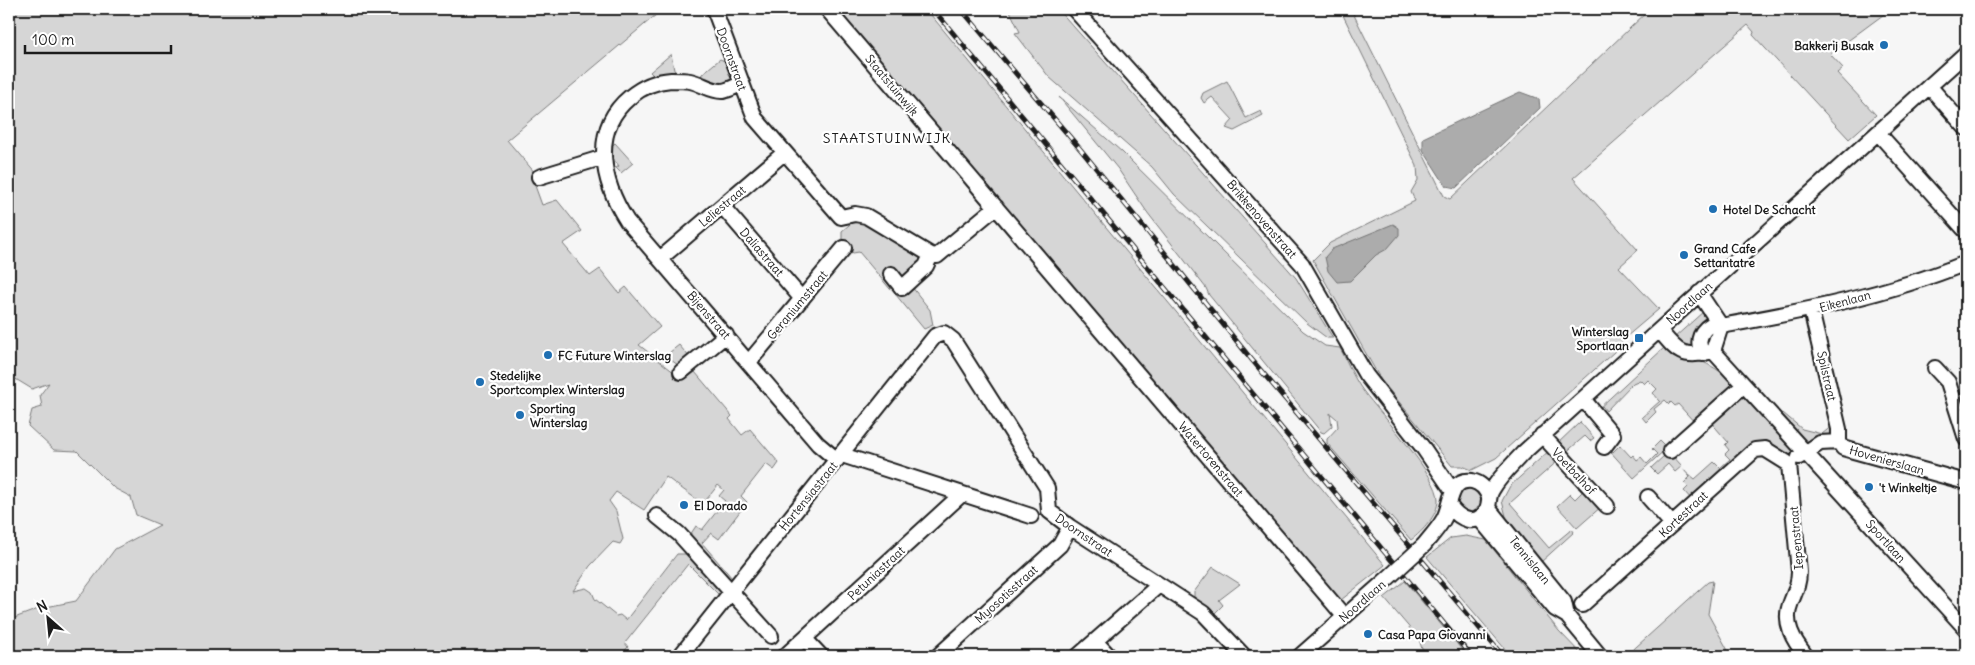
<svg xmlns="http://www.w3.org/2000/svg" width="1975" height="665" viewBox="0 0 1975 665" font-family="Delius,sans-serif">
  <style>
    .green { fill: #d6d6d6; stroke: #797979 }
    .water { fill: #acacac; stroke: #727272 }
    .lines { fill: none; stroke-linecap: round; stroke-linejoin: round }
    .minor-casing { stroke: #1c1c1c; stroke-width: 18 }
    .minor { stroke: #fff; stroke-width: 14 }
    .rail-casing { stroke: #1c1c1c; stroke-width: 5 }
    .rail { stroke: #fff; stroke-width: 3; stroke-dasharray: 9; stroke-linecap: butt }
    .minor-bridge-casing { stroke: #1c1c1c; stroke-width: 18; stroke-linecap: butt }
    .minor-bridge { stroke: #fff; stroke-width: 14 }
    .poi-dot { fill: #1f6fb2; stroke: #fff; stroke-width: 2 }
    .labels { text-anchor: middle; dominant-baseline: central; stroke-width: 4.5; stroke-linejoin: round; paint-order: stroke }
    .poi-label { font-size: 12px; font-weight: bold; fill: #1c1c1c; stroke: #fff; text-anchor: start }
    .street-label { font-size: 12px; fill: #1c1c1c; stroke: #fff }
    .neighbourhood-label { font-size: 14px; letter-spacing: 1px; fill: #1c1c1c; stroke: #fff }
  </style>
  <rect width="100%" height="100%" fill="#f6f6f6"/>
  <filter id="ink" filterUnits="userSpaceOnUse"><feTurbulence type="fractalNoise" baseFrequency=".02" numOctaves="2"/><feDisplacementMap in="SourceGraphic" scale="10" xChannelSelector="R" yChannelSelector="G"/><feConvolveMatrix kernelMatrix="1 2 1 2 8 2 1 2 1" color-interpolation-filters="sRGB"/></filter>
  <g filter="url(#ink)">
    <path class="green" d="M9,9H663L507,140L541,180L534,183L542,205L557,200L582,231L563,244L590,276L600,269L619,293L626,287L660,327L639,345L684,380L695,372L732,416L729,419L742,435L750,429L779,463L774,470L766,464L741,496L747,502L719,539L711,533L702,543L732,578L729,581L689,540L690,535L696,526L702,530L725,501L719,496L724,490L718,485L703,504L666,477L644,510L616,492L609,501L616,511L623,539L620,544L613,542L590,566L573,591L586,588L592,592L595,599L616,616L620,615L626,620L677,554H690L722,590L719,595L688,564L625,643L628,647L620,656H9V620L41,608L76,601L115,549L160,525L136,515L131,497L114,488L77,451L54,450L28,426L32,410L42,407L40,395L49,383L32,389L9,375Z
      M833,9H926L1385,565L1341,600Z
      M1009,9H1058L1296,278L1333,338H1327L1307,323L1174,194L1152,167L1049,77L1015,33L1020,32Z
      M1340,9H1351L1444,196L1450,199L1650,9H1891L1830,54L1843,68L1837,73L1876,115L1849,139L1753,35L1754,32L1748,25L1573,178L1638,250L1619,267L1659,309L1626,337L1614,352L1496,458L1472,470L1462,466H1452L1381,380L1313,260L1330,243L1415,201L1411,192L1418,180L1417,166Z
      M671,54L674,70L680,75L655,77L650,72Z
      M720,59L729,63L734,80C724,91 712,84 700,80L702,74Z
      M1227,81L1246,118L1261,111L1263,116L1234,131L1226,128L1233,120L1212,97L1204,103L1201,98L1203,93Z
      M1059,97L1122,152L1303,331L1325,346L1340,348C1348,363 1354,379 1364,392C1380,413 1439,477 1438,500C1438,515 1422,532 1411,540L1327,443V439L1338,427L1337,419L1330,413L1332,426L1324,433L1321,432L1209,295L1206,288L1147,212L1118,169Z
      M615,143L633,163L621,173L616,168L619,166L616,162L609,165L607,150Z
      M856,219L923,256L924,263L890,289L859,252L853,253L839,243L842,239V231Z
      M912,287L930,310L933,325L924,329L896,295Z
      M1704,311L1712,320L1697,350H1687L1674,338Z
      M713,330L719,337L681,367L665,356L679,345L691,359L716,339L711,333Z
      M1665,347C1691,357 1716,364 1736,385L1695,423L1678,404L1675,406L1671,402L1669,404L1665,400L1654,409L1656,412L1646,422L1642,417L1660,401L1653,393L1657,389L1648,380L1644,384L1640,380L1633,383L1606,411L1602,406L1597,410Z
      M1742,392L1795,448V453L1788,455L1767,442L1759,443L1692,500L1684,491L1688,487L1684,483L1690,477L1683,469L1695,479L1714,462L1720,468L1730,459L1725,454L1729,450L1725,445L1728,442L1709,420Z
      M1783,413L1802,429L1822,434L1832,426L1833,431L1831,437L1805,444L1780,418Z
      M1580,422L1594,438L1590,441L1585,436L1564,454L1556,445Z
      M1660,441L1667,448L1634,478L1608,449L1613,452L1620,445L1631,457L1633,455L1637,460L1641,457L1647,464L1657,454L1652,449Z
      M1551,449L1560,459L1510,503L1549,548L1572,529L1574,532L1541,562L1507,520L1502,501L1510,486Z
      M1671,454L1682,466L1675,472L1668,464L1657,474L1651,468L1665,455L1667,458Z
      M1582,484L1602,506L1577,528L1557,506L1570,494L1575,499L1582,492L1578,488Z
      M1457 501a13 13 0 1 1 26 0a13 13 0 1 1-26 0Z
      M1466,536L1486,540L1559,631L1583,656H1511L1427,557L1451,538Z
      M1213,567L1240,584L1219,600L1223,605L1215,613L1194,597V592Z
      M1405,581L1467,656H1424L1419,639L1384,598Z
      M1713,581L1708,614L1731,656H1626L1708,582Z"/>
    <path class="water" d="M1520,92L1539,99L1540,108L1456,188L1446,186L1423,150V138Z
      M1393,224L1399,228V235L1387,249L1376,255L1350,281L1337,282L1328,271L1325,257L1332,249Z"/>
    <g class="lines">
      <defs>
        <path id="minor" d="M714,9L755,118L841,217L855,214L866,216L931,255
          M827,9L1344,616
          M1074,9L1302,264L1366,375L1424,449L1452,490
          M741,84C736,86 729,90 723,91C712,92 701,83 690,81C685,80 677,80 671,80C656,81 642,87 630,97C590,130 602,182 627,221L818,444L837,460
          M1929,86L1966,128
          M1878,133L1966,231
          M539,177L604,157
          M722,206L802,299
          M661,258L784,153
          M891,274L902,288L926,266L931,255L937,256L996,207
          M1699,293L1721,326
          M1811,310L1839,429V442
          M1659,330C1676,350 1681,359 1709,352
          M1713,351L1966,629
          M1713,351L1721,326
          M1703,354C1695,341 1701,328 1715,323L1721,326C1805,311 1887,295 1966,263
          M749,362L844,248
          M1935,368L1948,382L1966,439
          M681,372L726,335
          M1583,399L1613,435L1604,447
          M1542,435L1607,506
          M1839,442L1843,448L1850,450L1966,482
          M1670,451L1744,385
          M842,455L1031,516
          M1799,457L1820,443L1839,442
          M1789,464L1799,572C1799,584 1795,592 1791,602C1782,623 1794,641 1806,656
          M1648,497L1672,524
          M1450,506C1459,519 1477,529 1487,509C1490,503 1488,496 1492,490C1500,476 1512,465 1523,453L1966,53
          M1488,508L1564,602L1567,616
          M657,516L679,534L771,636
          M1479,518L1555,609L1567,616L1600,656
          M1424,545C1430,537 1438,529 1443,520C1452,506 1448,478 1472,481C1481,483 1486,489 1489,497
          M1582,605L1755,450L1765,449L1789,464
          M805,639L821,656
          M1095,641L1109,656
          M680,656L935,336L944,333L953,340L1047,488L1049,511L1070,527L1203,613L1244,656
          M785,656L962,494
          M938,656L1060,545L1070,527
          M1078,656L1159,585
          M1300,656L1386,580"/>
      </defs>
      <use href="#minor" class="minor-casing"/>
      <use href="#minor" class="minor"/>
      <defs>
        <path id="rail" d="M933,9L1471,656
          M961,9L1081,150L1252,360L1503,656"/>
      </defs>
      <use href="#rail" class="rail-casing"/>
      <use href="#rail" class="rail"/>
      <defs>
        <path id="minor-bridge" d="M1386,580L1424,545"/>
      </defs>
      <use href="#minor-bridge" class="minor-bridge-casing"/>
      <use href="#minor-bridge" class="minor-bridge"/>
    </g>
  </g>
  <g class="poi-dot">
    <circle cx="1884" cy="45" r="5"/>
    <circle cx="1713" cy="209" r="5"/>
    <circle cx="1684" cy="255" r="5"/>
    <rect x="1634" y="333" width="10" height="10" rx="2.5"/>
    <circle cx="548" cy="355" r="5"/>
    <circle cx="480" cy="382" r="5"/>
    <circle cx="520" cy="415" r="5"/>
    <circle cx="1869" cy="487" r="5"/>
    <circle cx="684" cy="505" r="5"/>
    <circle cx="1368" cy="634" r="5"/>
  </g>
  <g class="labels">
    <g class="poi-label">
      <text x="1874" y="45" text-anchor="end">Bakkerij Busak</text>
      <text x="1723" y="209">Hotel De Schacht</text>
      <text x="1694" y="248">Grand Cafe<tspan x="1694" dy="14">Settantatre</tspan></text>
      <text x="1629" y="331" text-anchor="end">Winterslag<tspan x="1629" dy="14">Sportlaan</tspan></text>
      <text x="558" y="355">FC Future Winterslag</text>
      <text x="490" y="375">Stedelijke<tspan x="490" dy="14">Sportcomplex Winterslag</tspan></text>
      <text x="530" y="408">Sporting<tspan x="530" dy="14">Winterslag</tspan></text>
      <text x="1879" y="487">'t Winkeltje</text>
      <text x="694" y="505">El Dorado</text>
      <text x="1378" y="634">Casa Papa Giovanni</text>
    </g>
    <g class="street-label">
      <text transform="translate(732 59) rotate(70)">Doornstraat</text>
      <text transform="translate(892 85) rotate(50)">Staatstuinwijk</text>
      <text transform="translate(722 206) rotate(-40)">Leliestraat</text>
      <text transform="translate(1262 219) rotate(49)">Brikkenovenstraat</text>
      <text transform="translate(762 252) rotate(49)">Daliastraat</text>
      <text transform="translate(1845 301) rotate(-15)">Eikenlaan</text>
      <text transform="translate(1689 303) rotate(-42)">Noordlaan</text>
      <text transform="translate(797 305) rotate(-50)">Geraniumstraat</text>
      <text transform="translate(709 315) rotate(49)">Bijenstraat</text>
      <text transform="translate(1827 376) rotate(77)">Spilstraat</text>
      <text transform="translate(1211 459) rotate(50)">Watertorenstraat</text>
      <text transform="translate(1887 460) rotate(16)">Hovenierslaan</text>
      <text transform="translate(1574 471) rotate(47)">Voetbalhof</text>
      <text transform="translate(808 496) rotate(-51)">Hortensiastraat</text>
      <text transform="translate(1683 514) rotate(-43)">Kortestraat</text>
      <text transform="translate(1084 535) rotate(34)">Doornstraat</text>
      <text transform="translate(1796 538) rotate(-95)">Iepenstraat</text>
      <text transform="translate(1886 541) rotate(48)">Sportlaan</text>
      <text transform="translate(1530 560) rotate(51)">Tennislaan</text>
      <text transform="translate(876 573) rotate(-43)">Petuniastraat</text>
      <text transform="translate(1006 594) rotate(-42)">Myosotisstraat</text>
      <text transform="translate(1362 601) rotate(-41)">Noordlaan</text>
    </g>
    <g class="neighbourhood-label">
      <text x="887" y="138">STAATSTUINWIJK</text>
    </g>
  </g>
  <rect width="1975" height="665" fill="none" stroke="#fff" stroke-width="30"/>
  <rect x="15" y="15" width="1945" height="635" fill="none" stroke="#1c1c1c" stroke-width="2" filter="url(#ink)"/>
  <g transform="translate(48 618) rotate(333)" stroke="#ffffff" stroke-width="4" paint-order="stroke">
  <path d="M0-4L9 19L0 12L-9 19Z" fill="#1c1c1c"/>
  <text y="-8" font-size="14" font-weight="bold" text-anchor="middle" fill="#1c1c1c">N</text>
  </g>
  <path d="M25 45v8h146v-8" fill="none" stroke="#1c1c1c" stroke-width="2.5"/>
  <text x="32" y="45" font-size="15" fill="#1c1c1c" stroke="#ffffff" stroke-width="4" paint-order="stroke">100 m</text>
</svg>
